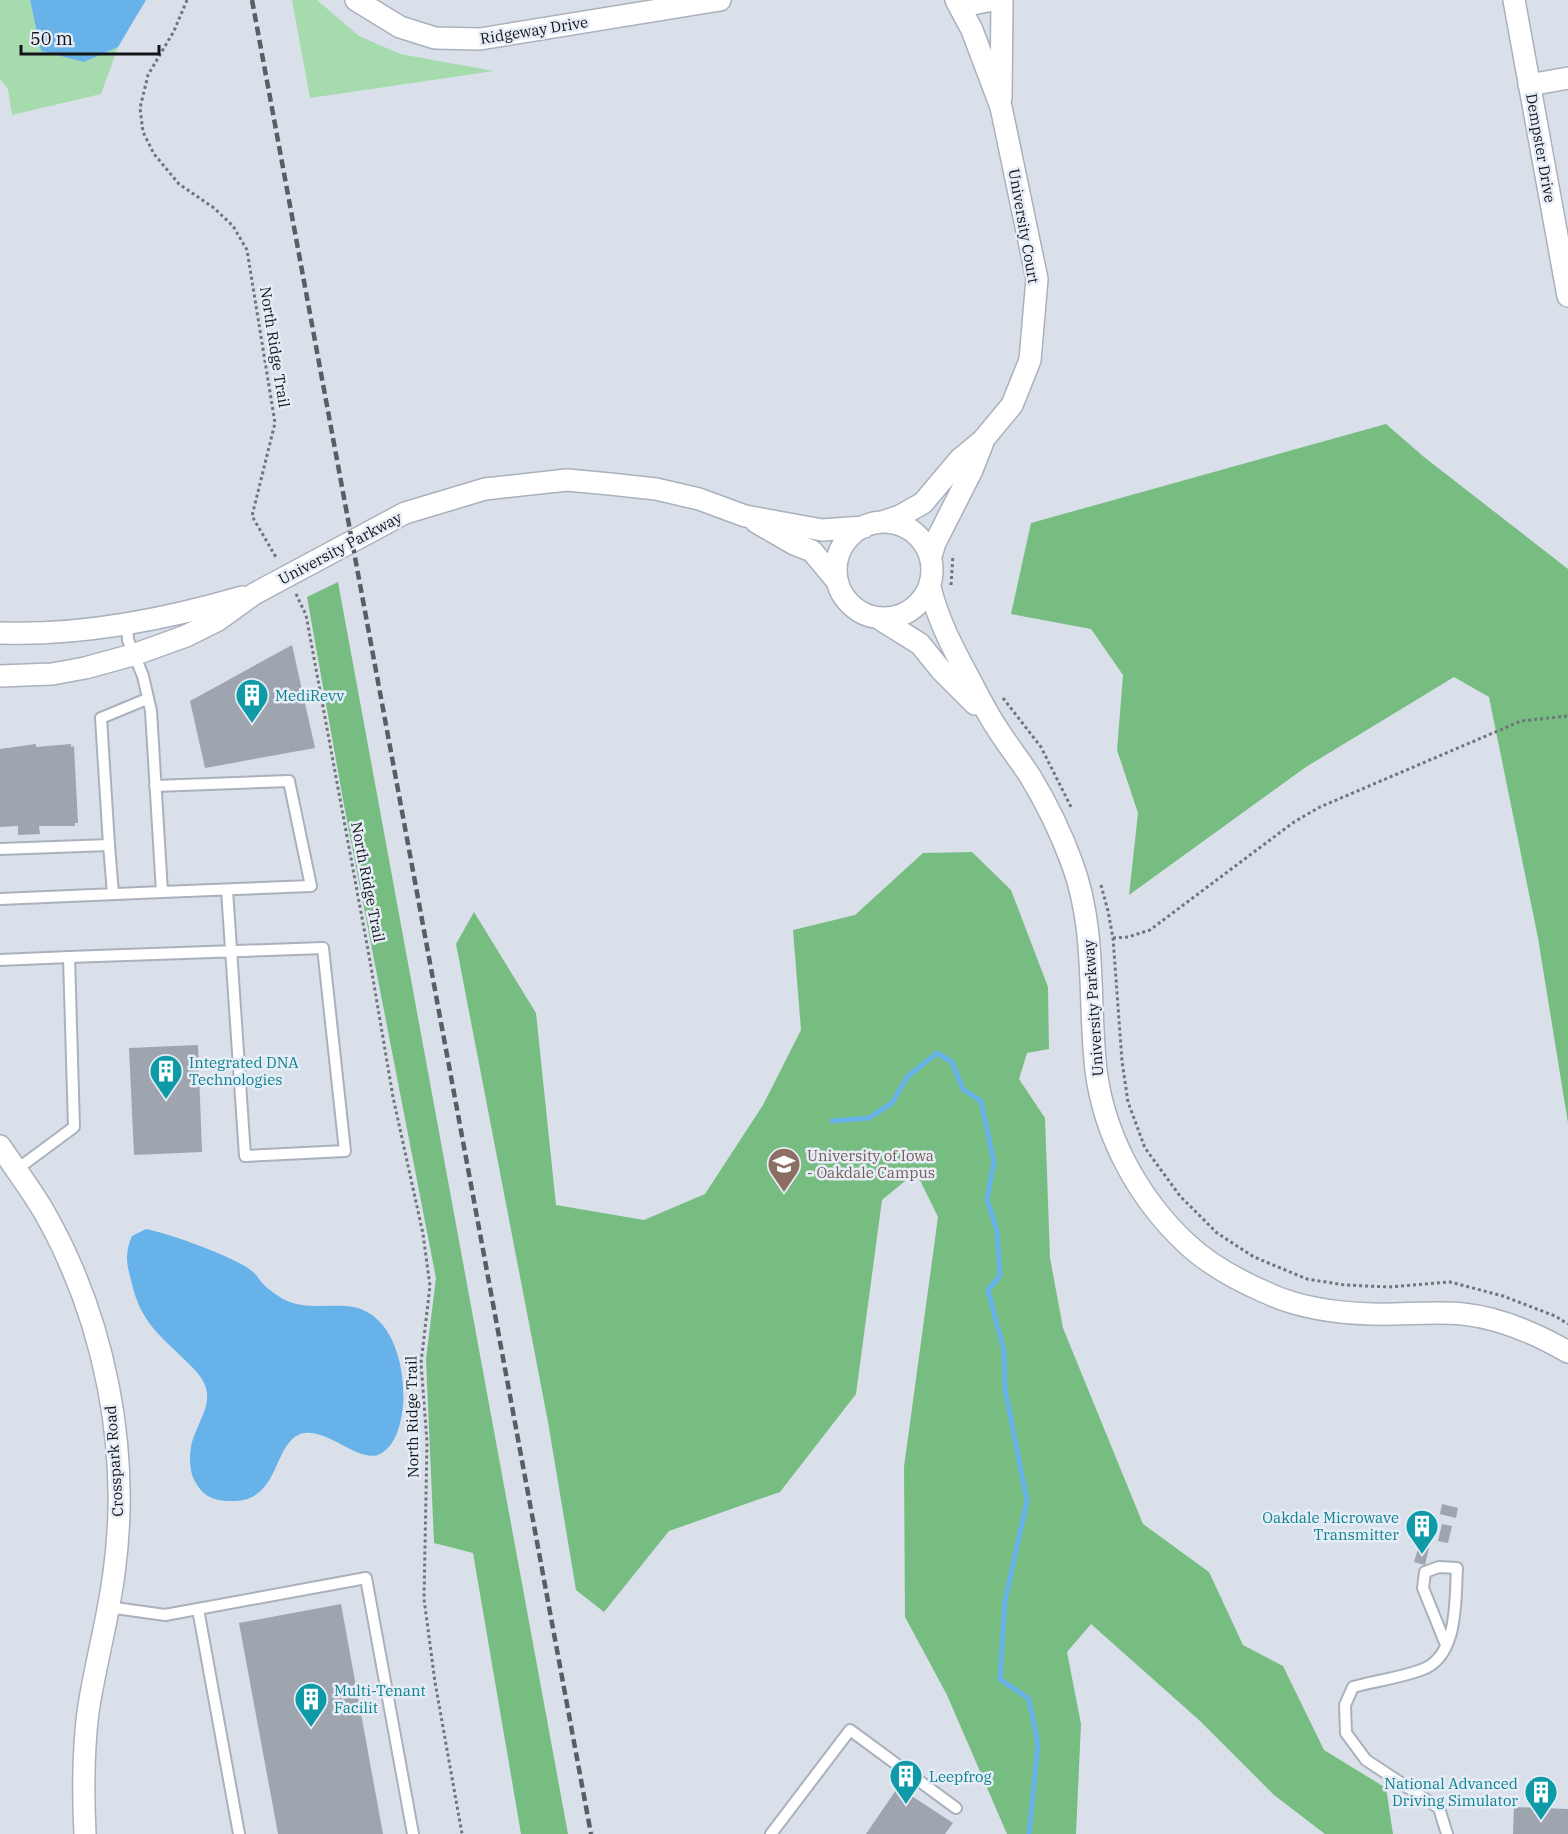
<svg xmlns="http://www.w3.org/2000/svg" width="1568" height="1834" viewBox="0 0 1568 1834" font-family="'IBM Plex Serif',serif">
  <style>
    .green { fill: #a6dbad }
    .forest { fill: #77bd82 }
    .water { fill: #68b2ea }
    .lines { fill: none; stroke-linecap: round; stroke-linejoin: round }
    .stream { stroke: #68b2ea; stroke-width: 5 }
    .building { fill: #9fa5af }
    .service-casing { stroke: #abb1bc; stroke-width: 14 }
    .minor-casing { stroke: #abb1bc; stroke-width: 24 }
    .path { stroke: #70757b; stroke-width: 3; stroke-dasharray: 3 3; stroke-linecap: butt }
    .service { stroke: #fff; stroke-width: 10 }
    .minor { stroke: #fff; stroke-width: 21 }
    .rail { stroke: #5a5e64; stroke-width: 4.5; stroke-dasharray: 9 4.5; stroke-linecap: butt }
    .labels { text-anchor: middle; dominant-baseline: central; stroke-width: 5; stroke-linejoin: round; paint-order: stroke }
    .street-label { font-size: 15px; fill: #121418; stroke: #e6edf7 }
    .culture-label { font-size: 15px; fill: #0d838f; stroke: #e6edf7; text-anchor: start }
    .education-label { font-size: 15px; fill: #785e54; stroke: #e6edf7; text-anchor: start }
  </style>
  <rect width="100%" height="100%" fill="#d9e0ea"/>
  <path class="green" d="M0,0H30L41,51L84,62L118,47L101,94L12,115L8,89L0,79Z
    M292,0H317L359,36L400,54L494,71L310,98Z"/>
  <path class="forest" d="M1386,424L1424,457L1568,569V1123L1538,938L1489,697L1454,677L1306,767L1129,895L1138,813L1117,750L1123,675L1091,629L1011,614L1031,523Z
    M338,582L568,1834H521L473,1553L434,1543L426,1359L436,1278L344,805L307,597Z
    M972,852L1011,890L1048,987L1049,1049L1027,1053L1019,1079L1045,1118L1050,1258L1063,1328L1143,1524L1209,1572L1243,1645L1283,1666L1324,1750L1386,1788L1393,1834H1325L1274,1795L1199,1720L1091,1624L1067,1652L1081,1724L1076,1834H1007L947,1695L905,1617L904,1467L938,1217L916,1172L882,1200L856,1394L780,1492L669,1531L604,1612L576,1590L548,1422L456,944L474,912L536,1013L556,1205L644,1220L705,1194L763,1105L801,1030L793,930L855,915L923,853Z"/>
  <path class="water" d="M30,0H146L118,47L84,62L41,51Z
    M146,1229C168,1233 235,1257 252,1271C257,1275 260,1281 264,1285C269,1290 277,1295 283,1299C302,1309 325,1305 346,1306C393,1309 406,1367 403,1406C401,1422 397,1445 380,1454C359,1465 323,1423 298,1435C273,1448 279,1499 235,1501C225,1501 217,1501 208,1496C201,1492 195,1483 192,1475C190,1465 189,1457 191,1447C197,1417 223,1398 193,1368C162,1336 141,1326 131,1280C126,1263 125,1252 132,1236Z"/>
  <g class="lines">
    <path class="stream" d="M832,1121L869,1118L892,1103L907,1077L937,1053L952,1062L963,1089L981,1101L994,1162L987,1199L997,1231L1000,1276L988,1290L1004,1351L1005,1389L1027,1501L1005,1601L1000,1679L1029,1699L1038,1745L1029,1834"/>
  </g>
  <path class="building" d="M292,645L315,748L205,768L190,701Z
    M36,744V747L71,744V747L74,746L78,823H75V826H39L40,834L18,835V826L0,827V749Z
    M198,1045L202,1152L134,1155L129,1048Z
    M1442,1504L1458,1508L1456,1518L1440,1514Z
    M1411,1517L1420,1519L1416,1536L1407,1533Z
    M1442,1524L1452,1526L1448,1543L1438,1541Z
    M1419,1545L1429,1548L1425,1565L1414,1562Z
    M341,1604L383,1834H278L239,1623Z
    M898,1787L953,1823L945,1834H866Z
    M1514,1807L1568,1809V1834H1513Z"/>
  <g class="lines">
    <defs>
      <path id="service" d="M155,786L289,781L311,886L162,892
        M109,845L113,894
        M0,849L109,845L101,718L147,699
        M0,899L162,892L151,711L143,676L128,640L127,624
        M0,960L69,957
        M16,1170L74,1127L69,957L323,948L345,1151L245,1156C239,1067 233,979 227,890
        M108,1607L165,1615L366,1578L413,1834
        M198,1609L239,1834
        M1446,1645L1423,1588L1425,1572L1439,1567L1457,1568C1455,1600 1459,1657 1421,1670C1399,1678 1375,1681 1353,1687L1345,1705L1346,1733L1366,1760L1439,1808L1447,1834
        M771,1834L850,1730L956,1808"/>
      <path id="minor" d="M356,0L400,27L435,38L480,39L720,0
        M957,0L972,4L993,0
        M1514,0L1568,296
        M1529,85L1568,78
        M1001,98L1002,0
        M836 570a48 48 0 1 1 96 0a48 48 0 1 1-96 0Z
        M756,522L794,544L812,551L837,581
        M882,522L900,516L923,503L960,459L983,440L1012,405L1030,360L1037,279L1001,107L972,30L956,0
        M931,556L935,543L972,470L983,442
        M930,587C938,621 954,650 970,680C978,695 986,711 995,725C1006,743 1019,759 1030,776C1047,804 1061,833 1072,863C1097,930 1088,1001 1096,1070C1104,1135 1138,1198 1186,1243C1208,1264 1239,1281 1267,1293C1299,1308 1337,1313 1372,1314C1402,1315 1433,1311 1463,1314C1501,1318 1535,1333 1568,1352
        M880,619L920,644L941,670L975,704
        M0,633C82,636 163,620 242,597
        M0,676L52,674L85,668L136,654L186,636L218,620L254,594L405,513L485,489L567,480L610,484L656,489L699,499L745,516L822,530L864,527
        M0,1146C14,1167 30,1188 43,1210C105,1318 131,1450 114,1573C108,1620 95,1665 88,1712C83,1752 83,1793 85,1834"/>
    </defs>
    <use href="#service" class="service-casing"/>
    <use href="#minor" class="minor-casing"/>
    <path class="path" d="M187,0L174,31L148,75L140,108L143,132L154,154L179,184L214,208L233,226L247,250L275,423L252,516L277,559
      M951,585L953,555
      M296,594L306,615L370,961L393,1097L423,1234L430,1286L421,1363L427,1442L424,1599L435,1682L462,1834
      M1003,698L1041,747L1072,809
      M1101,885L1108,911L1113,938L1122,1061L1128,1102L1145,1148L1180,1196L1217,1233L1254,1257L1307,1279L1345,1285L1389,1287L1450,1282L1503,1296L1555,1316L1568,1324
      M1113,938L1128,937L1150,930L1294,822L1320,807L1521,721L1568,716"/>
    <use href="#service" class="service"/>
    <use href="#minor" class="minor"/>
    <path class="rail" d="M252,0L591,1834"/>
  </g>
  <defs>
    <symbol id="building-pin" viewBox="-11 -11 22 30"><path d="M0 17L-7.5 6A9.5 9.5 0 1 1 7.5 6Z" fill="#0f9aa8" stroke="#e6edf7"/><path d="M-4-6H4V6H1V3H-1V6H-4ZM-2.5-4.3h1.7v1.8h-1.7ZM.8-4.3h1.7v1.8H.8ZM-2.5-1h1.7V.8h-1.7ZM.8-1h1.7V.8H.8Z" fill="#fff"/></symbol>
    <symbol id="university-pin" viewBox="-11 -11 22 30"><path d="M0 17L-7.5 6A9.5 9.5 0 1 1 7.5 6Z" fill="#8d6e63" stroke="#e6edf7"/><path d="M0-5L7-2L0 1L-7-2ZM-4 1L0 2.5L4 1V4Q0 6-4 4Z" fill="#fff"/></symbol>
  </defs>
  <g fill-rule="evenodd">
    <use href="#building-pin" x="233" y="676" width="38" height="52"/>
    <use href="#building-pin" x="147" y="1052" width="38" height="52"/>
    <use href="#university-pin" x="765" y="1145" width="38" height="52"/>
    <use href="#building-pin" x="1403" y="1507" width="38" height="52"/>
    <use href="#building-pin" x="292" y="1680" width="38" height="52"/>
    <use href="#building-pin" x="887" y="1757" width="38" height="52"/>
    <use href="#building-pin" x="1522" y="1773" width="38" height="52"/>
  </g>
  <g class="labels">
    <g class="street-label">
      <text transform="translate(534 30) rotate(-9)">Ridgeway Drive</text>
      <text transform="translate(1541 148) rotate(80)">Dempster Drive</text>
      <text transform="translate(1024 226) rotate(80)">University Court</text>
      <text transform="translate(275 347) rotate(81)">North Ridge Trail</text>
      <text transform="translate(340 548) rotate(-28)">University Parkway</text>
      <text transform="translate(368 882) rotate(79)">North Ridge Trail</text>
      <text transform="translate(1093 1008) rotate(-94)">University Parkway</text>
      <text transform="translate(412 1417) rotate(-91)">North Ridge Trail</text>
      <text transform="translate(114 1461) rotate(-94)">Crosspark Road</text>
    </g>
    <g class="culture-label">
      <text x="275" y="695">MediRevv</text>
      <text x="189" y="1062">Integrated DNA<tspan x="189" dy="17">Technologies</tspan></text>
      <text x="1399" y="1517" text-anchor="end">Oakdale Microwave<tspan x="1399" dy="17">Transmitter</tspan></text>
      <text x="334" y="1690">Multi-Tenant<tspan x="334" dy="17">Facilit</tspan></text>
      <text x="929" y="1776">Leepfrog</text>
      <text x="1518" y="1783" text-anchor="end">National Advanced<tspan x="1518" dy="17">Driving Simulator</tspan></text>
    </g>
    <g class="education-label">
      <text x="807" y="1155">University of Iowa<tspan x="807" dy="17">- Oakdale Campus</tspan></text>
    </g>
  </g>
  <path d="M21 45v9h138v-9" fill="none" stroke="#121418" stroke-width="3"/>
  <text x="30" y="45" font-size="18" fill="#121418" stroke="#e6edf7" stroke-width="4.5" paint-order="stroke">50 m</text>
</svg>
